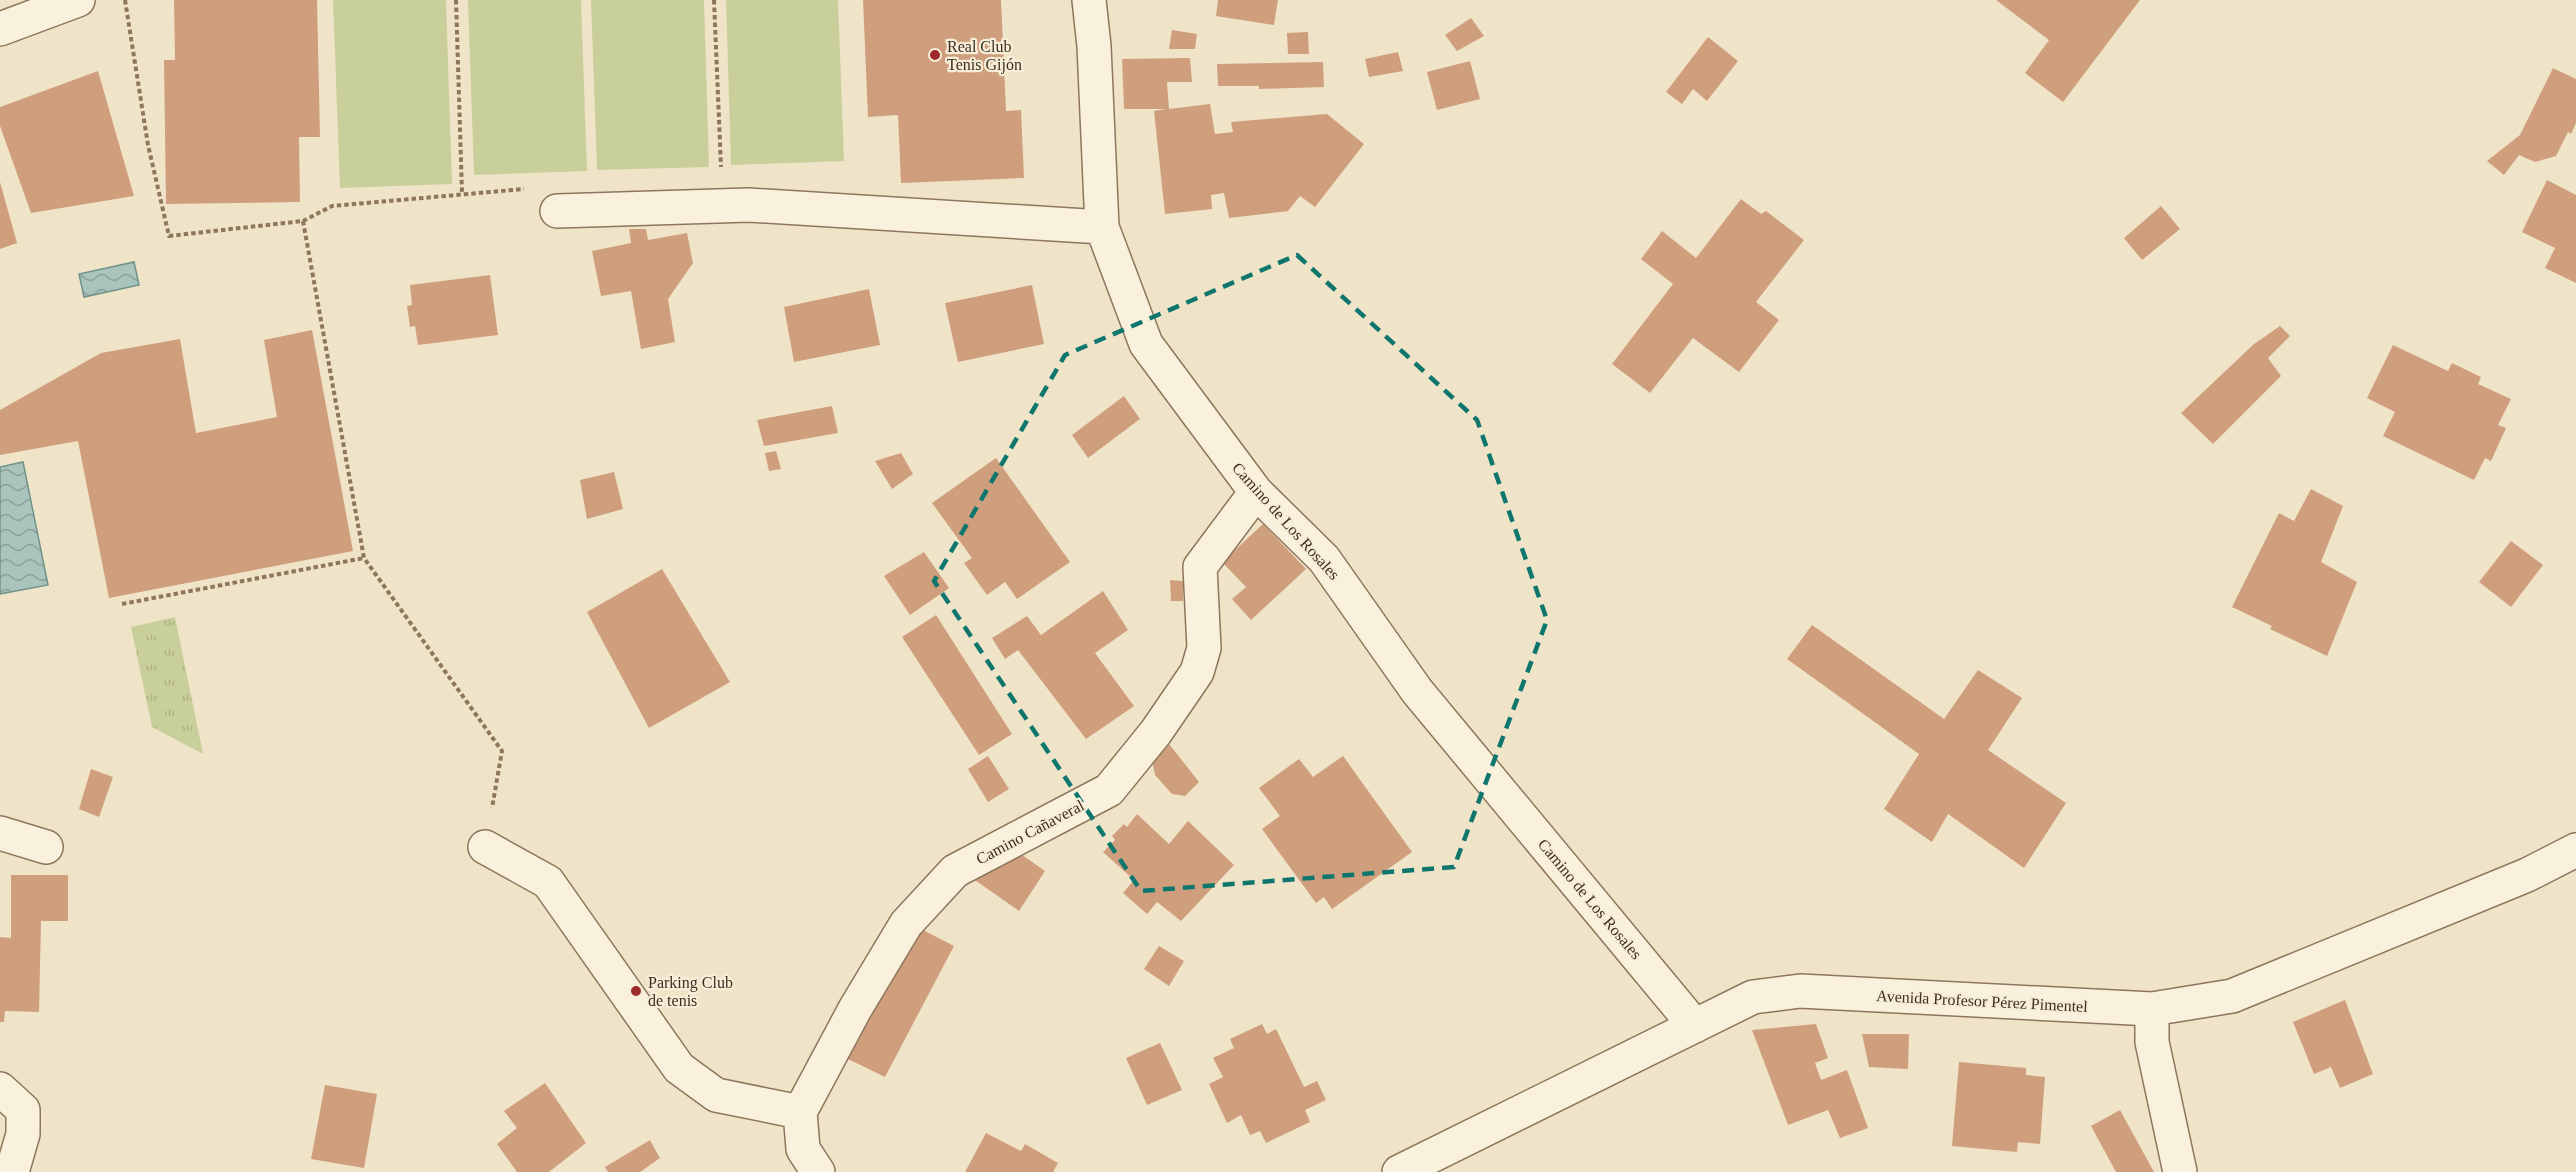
<svg xmlns="http://www.w3.org/2000/svg" width="2576" height="1172" viewBox="0 0 2576 1172" font-family="Georgia,serif">
  <style>
    .grass { fill: #c9cf9b }
    .park { fill: url(#park-tufts) }
    .water { fill: url(#water-waves); stroke: #6f938a; stroke-width: 1.5 }
    .building { fill: #cf9f7d }
    .lines { fill: none; stroke-linecap: round; stroke-linejoin: round }
    .minor-casing { stroke: #8d765c; stroke-width: 36 }
    .path { stroke: #8d765c; stroke-width: 4; stroke-dasharray: 4.5 3; stroke-linecap: butt }
    .minor { stroke: #faf1dc; stroke-width: 33 }
    .marked { fill: none; stroke: #0f766e; stroke-width: 4.5; stroke-dasharray: 12 8; stroke-linejoin: round }
    .poi-dot { fill: #9e2a2b; stroke: #f7eed8; stroke-width: 2 }
    .labels { text-anchor: middle; dominant-baseline: central; stroke-width: 4.5; stroke-linejoin: round; paint-order: stroke }
    .poi-label { font-size: 16px; fill: #3d2e20; stroke: #f7eed8; text-anchor: start }
    .street-label { font-size: 16px; fill: #3d2e20; stroke: #f7eed8 }
  </style>
  <defs>
    <pattern id="park-tufts" width="24" height="20" patternUnits="userSpaceOnUse" patternTransform="scale(1.5)"><rect width="24" height="20" fill="#c9cf9b"/><path d="M3 7l-1-3M5 7V3M7 7l1-3M15 17l-1-3M17 17v-4M19 17l1-3" fill="none" stroke="#aeb285"/></pattern>
    <pattern id="water-waves" width="16" height="10" patternUnits="userSpaceOnUse" patternTransform="scale(1.5)"><rect width="16" height="10" fill="#a9c4bc"/><path d="M0 5q4-4 8 0t8 0" fill="none" stroke="#8ba098"/></pattern>
  </defs>
  <rect width="100%" height="100%" fill="#f0e4c8"/>
  <path class="grass" d="M333,0H446L452,184L340,188Z
    M468,0H581L587,171L474,175Z
    M591,0H704L709,167L597,170Z
    M726,0H838L844,161L731,165Z"/>
  <path class="park" d="M175,617L203,754L152,727L131,627Z"/>
  <path class="water" d="M134,262L139,285L84,297L79,274Z
    M23,462L48,585L0,594V467Z"/>
  <path class="building" d="M174,0H317L320,137H299L300,202L166,204L164,60H175Z
    M863,0H1001L1006,111L1021,110L1024,178L901,183L898,115L868,117Z
    M1218,0H1278L1274,25L1216,16Z
    M1996,0H2140L2063,102L2025,73L2049,40Z
    M1471,18L1484,36L1457,51L1445,35Z
    M1172,30L1197,34L1195,49H1169Z
    M1308,32L1309,54H1288L1287,33Z
    M1708,37L1738,61L1707,101L1693,89L1682,104L1666,92Z
    M1398,52L1403,71L1369,77L1365,59Z
    M1190,58L1192,82H1167L1169,109L1210,104L1215,134L1233,132L1231,122L1327,114L1364,144L1315,207L1300,196L1288,211L1229,218L1224,193L1211,195L1212,209L1165,214L1154,111L1166,109H1124L1122,59Z
    M1470,61L1480,99L1437,110L1427,72Z
    M1323,62L1324,87L1259,89V86H1218L1217,64Z
    M2553,68L2576,79V123L2571,134L2568,132L2556,156L2535,162L2519,155L2504,175L2487,161L2520,135Z
    M98,71L134,196L31,213L0,126V107Z
    M2547,180L2576,195V283L2545,268L2555,248L2522,232Z
    M0,182L17,243L0,249Z
    M1741,199L1761,214L1766,211L1804,240L1756,302L1779,320L1739,372L1693,338L1650,393L1612,364L1673,284L1641,259L1662,231L1696,258Z
    M2161,206L2180,229L2142,260L2124,238Z
    M629,229H646L648,240L687,233L693,263L668,299L675,342L641,349L631,291L601,296L592,251L631,243Z
    M490,275L498,335L418,345L415,326L410,327L407,306L412,305L410,285Z
    M1032,285L1044,344L958,362L945,303Z
    M869,289L880,345L794,362L784,307Z
    M2280,326L2290,336L2268,358L2281,376L2213,444L2181,413L2254,344Z
    M312,330L353,551L109,598L78,441L0,455V410L101,353L180,339L196,433L277,417L264,340Z
    M2393,345L2448,371L2452,363L2481,377L2478,384L2511,399L2498,425L2506,428L2491,461L2485,458L2474,480L2383,436L2395,412L2367,398Z
    M1124,396L1140,419L1088,458L1072,435Z
    M832,406L838,433L764,446L757,420Z
    M776,451L781,469L769,471L765,453Z
    M901,453L913,474L892,489L875,461Z
    M996,458L1070,562L1017,599L1005,582L987,595L964,563L972,558L932,503Z
    M614,472L623,509L587,519L580,480Z
    M2311,489L2343,506L2321,562L2357,582L2327,656L2270,629L2272,626L2232,607L2279,513L2294,521Z
    M1263,524L1306,569L1251,620L1232,599L1246,587L1222,562Z
    M2511,541L2543,565L2511,607L2479,582Z
    M924,552L949,588L910,615L884,576Z
    M662,569L730,682L649,728L587,612Z
    M1170,580L1183,581V601H1171Z
    M1103,591L1128,630L1095,653L1134,706L1086,739L1018,650L1005,659L992,638L1027,616L1041,635Z
    M936,615L1012,734L979,755L902,637Z
    M1812,625L1944,719L1978,670L2022,698L1988,750L2066,803L2024,868L1948,814L1932,842L1884,809L1919,754L1787,659Z
    M1166,740L1199,782L1185,796L1172,794L1155,775L1152,759Z
    M988,756L1009,789L988,802L968,769Z
    M1343,756L1412,852L1332,909L1324,897L1316,903L1262,829L1280,816L1259,788L1299,759L1313,777Z
    M91,769L113,777L99,817L79,809Z
    M1137,814L1169,844L1188,821L1234,865L1181,921L1157,902L1147,914L1123,893L1134,880L1103,852L1115,840L1112,836L1124,824L1127,827Z
    M1022,855L1045,871L1019,911L972,878Z
    M11,875H68V921H41L39,1012L5,1011L4,1022H0V937L11,938Z
    M919,928L954,946L885,1077L848,1059Z
    M1159,946L1184,961L1169,986L1144,969Z
    M2345,1000L2373,1074L2340,1088L2331,1067L2314,1074L2293,1022Z
    M1262,1024L1267,1034L1276,1029L1304,1087L1317,1081L1326,1100L1305,1110L1310,1122L1266,1143L1260,1131L1250,1135L1241,1115L1227,1123L1209,1084L1223,1077L1213,1058L1234,1048L1230,1039Z
    M1816,1024L1828,1058L1815,1063L1821,1080L1847,1070L1868,1128L1840,1138L1828,1110L1788,1125L1752,1030Z
    M1862,1034H1909L1908,1069L1869,1067Z
    M1160,1043L1182,1090L1147,1105L1126,1058Z
    M1959,1062L2026,1068V1075L2045,1077L2040,1144L2018,1142L2017,1152L1952,1146Z
    M545,1083L586,1143L549,1172H517L497,1144L517,1128L504,1111Z
    M325,1085L377,1094L364,1168L311,1159Z
    M2120,1110L2154,1172H2116L2091,1126Z
    M986,1133L1021,1151L1025,1144L1058,1163L1053,1172H965Z
    M650,1140L660,1158L640,1172H608L605,1167Z"/>
  <g class="lines">
    <defs>
      <path id="minor" d="M1089,0L1094,46L1102,227L1146,344L1256,492L1324,559L1417,691L1695,1026
        M0,29L78,0
        M557,211L749,205L1102,227
        M0,833L46,847
        M485,847L548,882L679,1068L716,1095L800,1112
        M2152,1009V1042L2180,1172
        M0,1089L23,1110V1134L12,1172
        M818,1172L803,1149L800,1112L855,1009L906,924L955,871L1109,790L1156,732L1197,672L1204,648L1200,567L1256,492
        M1399,1172L1753,997L1800,991L2152,1009L2232,996L2527,875L2576,850"/>
    </defs>
    <use href="#minor" class="minor-casing"/>
    <path class="path" d="M125,0L148,145L169,236L303,221L332,206L524,189
      M456,0L462,193
      M714,0L721,167
      M303,221L364,558L502,751L492,808
      M122,604L364,558"/>
    <use href="#minor" class="minor"/>
  </g>
  <path class="marked" d="M1297,255L1477,420L1547,620L1454,867L1141,891L934,581L1065,355Z"/>
  <g class="poi-dot">
    <circle cx="935" cy="55" r="6"/>
    <circle cx="636" cy="991" r="6"/>
  </g>
  <g class="labels">
    <g class="poi-label">
      <text x="947" y="46">Real Club<tspan x="947" dy="18">Tenis Gijón</tspan></text>
      <text x="648" y="982">Parking Club<tspan x="648" dy="18">de tenis</tspan></text>
    </g>
    <g class="street-label">
      <text transform="translate(1286 521) rotate(48)">Camino de Los Rosales</text>
      <text transform="translate(1030 832) rotate(-28)">Camino Cañaveral</text>
      <text transform="translate(1590 899) rotate(50)">Camino de Los Rosales</text>
      <text transform="translate(1982 1001) rotate(3)">Avenida Profesor Pérez Pimentel</text>
    </g>
  </g>
</svg>
